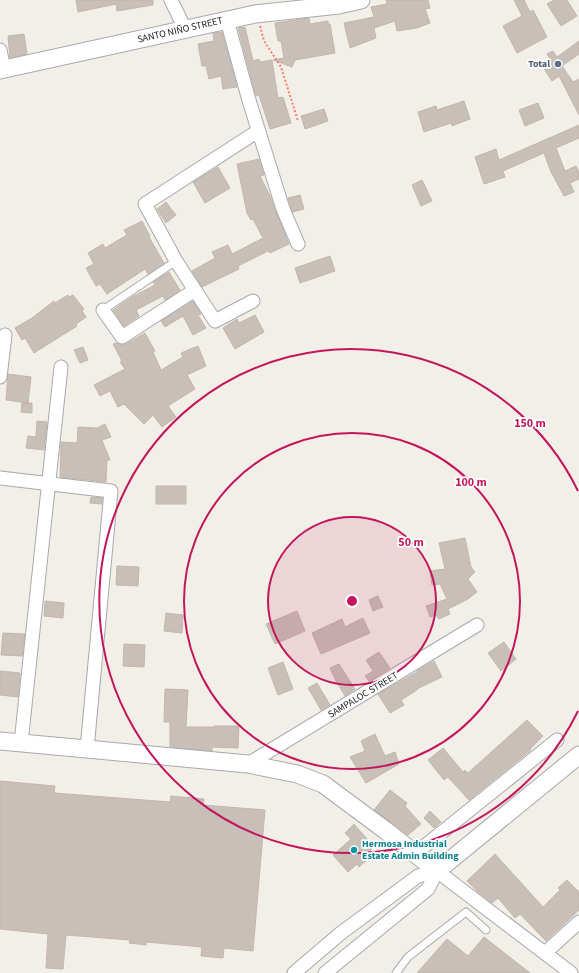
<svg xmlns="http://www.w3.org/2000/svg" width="579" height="973" viewBox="0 0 579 973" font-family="'Source Sans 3',sans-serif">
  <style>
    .building { fill: #c7bfb8; stroke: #c4b6ab }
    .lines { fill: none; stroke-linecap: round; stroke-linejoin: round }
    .service-casing { stroke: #a9a9a9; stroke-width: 9 }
    .minor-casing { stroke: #a9a9a9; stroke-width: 15 }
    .tertiary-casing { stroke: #a9a9a9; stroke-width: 19 }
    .path { stroke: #fa8072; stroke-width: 2; stroke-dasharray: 2 2; stroke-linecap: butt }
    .service { stroke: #fff; stroke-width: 7 }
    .minor { stroke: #fff; stroke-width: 13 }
    .tertiary { stroke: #fff; stroke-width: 17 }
    .ring { fill: none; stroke: #c2185b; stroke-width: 2 }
    .service-dot { fill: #5c6f8a; stroke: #fff; stroke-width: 1.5 }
    .culture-dot { fill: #0f9aa8; stroke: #fff; stroke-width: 1.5 }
    .labels { text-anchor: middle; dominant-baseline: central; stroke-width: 3.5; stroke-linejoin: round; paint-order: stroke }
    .street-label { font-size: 10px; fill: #222; stroke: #fff }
    .service-label { font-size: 10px; font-weight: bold; fill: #4e5e75; stroke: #fff; text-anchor: end }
    .culture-label { font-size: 10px; font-weight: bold; fill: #0d838f; stroke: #fff; text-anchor: start }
    .centre { fill: #c2185b; stroke: #fff; stroke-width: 2 }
    .ring-label { font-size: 12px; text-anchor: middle; font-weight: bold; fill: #c2185b; stroke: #fff; stroke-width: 3.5; stroke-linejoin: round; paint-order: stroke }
  </style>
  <rect width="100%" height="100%" fill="#f2efe9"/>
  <path class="building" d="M76,0H153V5L117,11L116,4L78,12Z
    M386,0H428L430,8L425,9L430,23L417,28L397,31L395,21L374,28L376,38L350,48L344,23L374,17L371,7L387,4Z
    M514,0H524L530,12L533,10L547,37L517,53L503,26L522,16Z
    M554,0H567L577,16L561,26L547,4Z
    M309,18L310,24L328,21V24H330L335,53L295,60L292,67L273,60L284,58L281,41H278L275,23Z
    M245,27L253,61L259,59L260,62L272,60L278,98L283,97L291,123L270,129L259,95L256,96L238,28Z
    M222,32L237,87L223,89L221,76L209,79L206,66H202L198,44L214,41L213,33Z
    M24,34L27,54L10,58L8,36Z
    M579,41V54L562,66L573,82L579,79V115L559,76L552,81L541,64L550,59L547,54L553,51L557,57Z
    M464,101L470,119L452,126L451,123L424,132L418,112L436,106L437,110Z
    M538,103L544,118L525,126L519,110Z
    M324,109L328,121L305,129L301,116Z
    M579,125V138L556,148L565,171L576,166L579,172V179L570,183L574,192L564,196L551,172L544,153L503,171L505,177L484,184L475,157L496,149L499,160Z
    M259,159L264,175L260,176L271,198L276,212L289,244L270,253L268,251L238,266L239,269L202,287L192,271L215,258L212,252L228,245L232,254L263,238L253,219L251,220L247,213L237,164Z
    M218,167L230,188L205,203L193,182Z
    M422,180L432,201L421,206L412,185Z
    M300,195L304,209L293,212L288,198Z
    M166,202L176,215L166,223L157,209Z
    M142,221L150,236L149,237L164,263L148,274L145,269L107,294L100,284L96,286L86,268L94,264L88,253L103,244L105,248L127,235L124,230Z
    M330,256L335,271L300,283L295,268Z
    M169,272L180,290L165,300L163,296L136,310L139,316L124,326L113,310L132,297L155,285L153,282Z
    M68,295L69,297L73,295L84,309L82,311L86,317L76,324L77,326L34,353L25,338L22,340L15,328L32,318L54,301L55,303Z
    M193,301L201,314L198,315L206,328L193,335L183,316L165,327L161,321Z
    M255,315L264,332L235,349L223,328L237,319L239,323Z
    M145,333L155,351L153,352L161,370L183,357L181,353L198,346L206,366L187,375L195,389L168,406L176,417L162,427L153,415L144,424L124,404L118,407L110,391L100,396L94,385L125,369L120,362L122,361L113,344L116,343L122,345L126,344Z
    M83,347L88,360L80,363L74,350Z
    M8,374L31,377L28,403L6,400Z
    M22,403H32V413L21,412Z
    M37,421L47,422L44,450L26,448L28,436L36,437Z
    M105,424L111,437L102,440L110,460H107L106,482L60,477L61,442L77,443L78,427L97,428Z
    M156,486H186V504H156Z
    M91,497L102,498V504L90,503Z
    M465,538L471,567L475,572L468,579L477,592L468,599L448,609L450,614L439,619L436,615L430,617L426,606L447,599L440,584L432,585L430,571L445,569L439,543Z
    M117,566L139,567L138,586L116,585Z
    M378,596L383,607L373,611L369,600Z
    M45,601L64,603L63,618L44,616Z
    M297,611L305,631L275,644L266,624Z
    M166,613L183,615L182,633L164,631Z
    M363,618L370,633L321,654L312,633L342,619L345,627Z
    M3,633L25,634L22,656L1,655Z
    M504,642L516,659L501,671L488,653Z
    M124,644L145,645L144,667L123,666Z
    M379,652L390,668L369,681L365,676L373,671L366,660Z
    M434,661L442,677L417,689V690L401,700L404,705L390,713L378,694L417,672V671Z
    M283,662L293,689L278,695L268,668Z
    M339,664L355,689L345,696L336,681L330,668Z
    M0,671L20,673L18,697L0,695Z
    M317,683L330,705L321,710L308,688Z
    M165,689L188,690L186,727H214V726H239L238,748L212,747V751L170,747V722H164Z
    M527,720L543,736L530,749L531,750L469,800L448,777L444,780L428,760L443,748L463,772L465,770L468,773Z
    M375,734L385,756L395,752L399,764L366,783L350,757L365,751L361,741Z
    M0,781L55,786L54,793L170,802L171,796L204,799L203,805L265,810L253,951L224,948L223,958L201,956L202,947L146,942V945L129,943L130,940L66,935L63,969L46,968L48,934L0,929Z
    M390,790L407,803L405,806L421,824L408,835L374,810Z
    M430,811L441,822L434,828L424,818Z
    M354,824L374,847L367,854L370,857L359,867L357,864L348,872L333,855L351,839L345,833Z
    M495,854L543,907L560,890L558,888L567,880L579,892V910L546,941L520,914L515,918L498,898L492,903L477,891L467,881Z
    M484,937L530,973H417L447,939L468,956Z"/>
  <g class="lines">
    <defs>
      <path id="service" d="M103,310L176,261
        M396,973L408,957L466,912L486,930"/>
      <path id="minor" d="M171,0L185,29
        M227,20L248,97L283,209L298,244
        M0,50L4,69
        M253,301L215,321L176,261L145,204L258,131
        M103,310L122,337L195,290
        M0,377L5,335
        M0,478L111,491L87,749
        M21,743L61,367
        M248,764L477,625
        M416,853L557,740
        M437,871L571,973
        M545,953L579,922
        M294,973L341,933L418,876L437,871
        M325,973L428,889L437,871"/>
      <path id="tertiary" d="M0,70L255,14L339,5L361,0
        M0,741L248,764L297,774L323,784L385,830L437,871L579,755"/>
    </defs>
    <use href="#service" class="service-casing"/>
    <use href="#minor" class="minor-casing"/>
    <use href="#tertiary" class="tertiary-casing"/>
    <path class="path" d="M260,26L264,41L281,67L298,121"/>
    <use href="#service" class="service"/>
    <use href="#minor" class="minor"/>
    <use href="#tertiary" class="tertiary"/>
  </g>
  <circle cx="352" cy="601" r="84" fill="#c2185b" fill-opacity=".12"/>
  <g class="ring">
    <circle cx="352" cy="601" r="84"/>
    <circle cx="352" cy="601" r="168"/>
    <path d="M578 711A252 252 0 1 1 578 491"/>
  </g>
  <circle class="service-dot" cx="558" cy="64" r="4"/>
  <circle class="culture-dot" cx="354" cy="850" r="4"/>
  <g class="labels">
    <g class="street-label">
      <text transform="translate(180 30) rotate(-13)">SANTO NIÑO STREET</text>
      <text transform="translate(363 695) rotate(-31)">SAMPALOC STREET</text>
    </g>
    <g class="service-label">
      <text x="550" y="64">Total</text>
    </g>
    <g class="culture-label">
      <text x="362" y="844">Hermosa Industrial<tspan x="362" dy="12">Estate Admin Building</tspan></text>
    </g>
  </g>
  <circle cx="352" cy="601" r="6" class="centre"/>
  <g class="ring-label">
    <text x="530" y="427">150 m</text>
    <text x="471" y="486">100 m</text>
    <text x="411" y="546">50 m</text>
  </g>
</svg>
